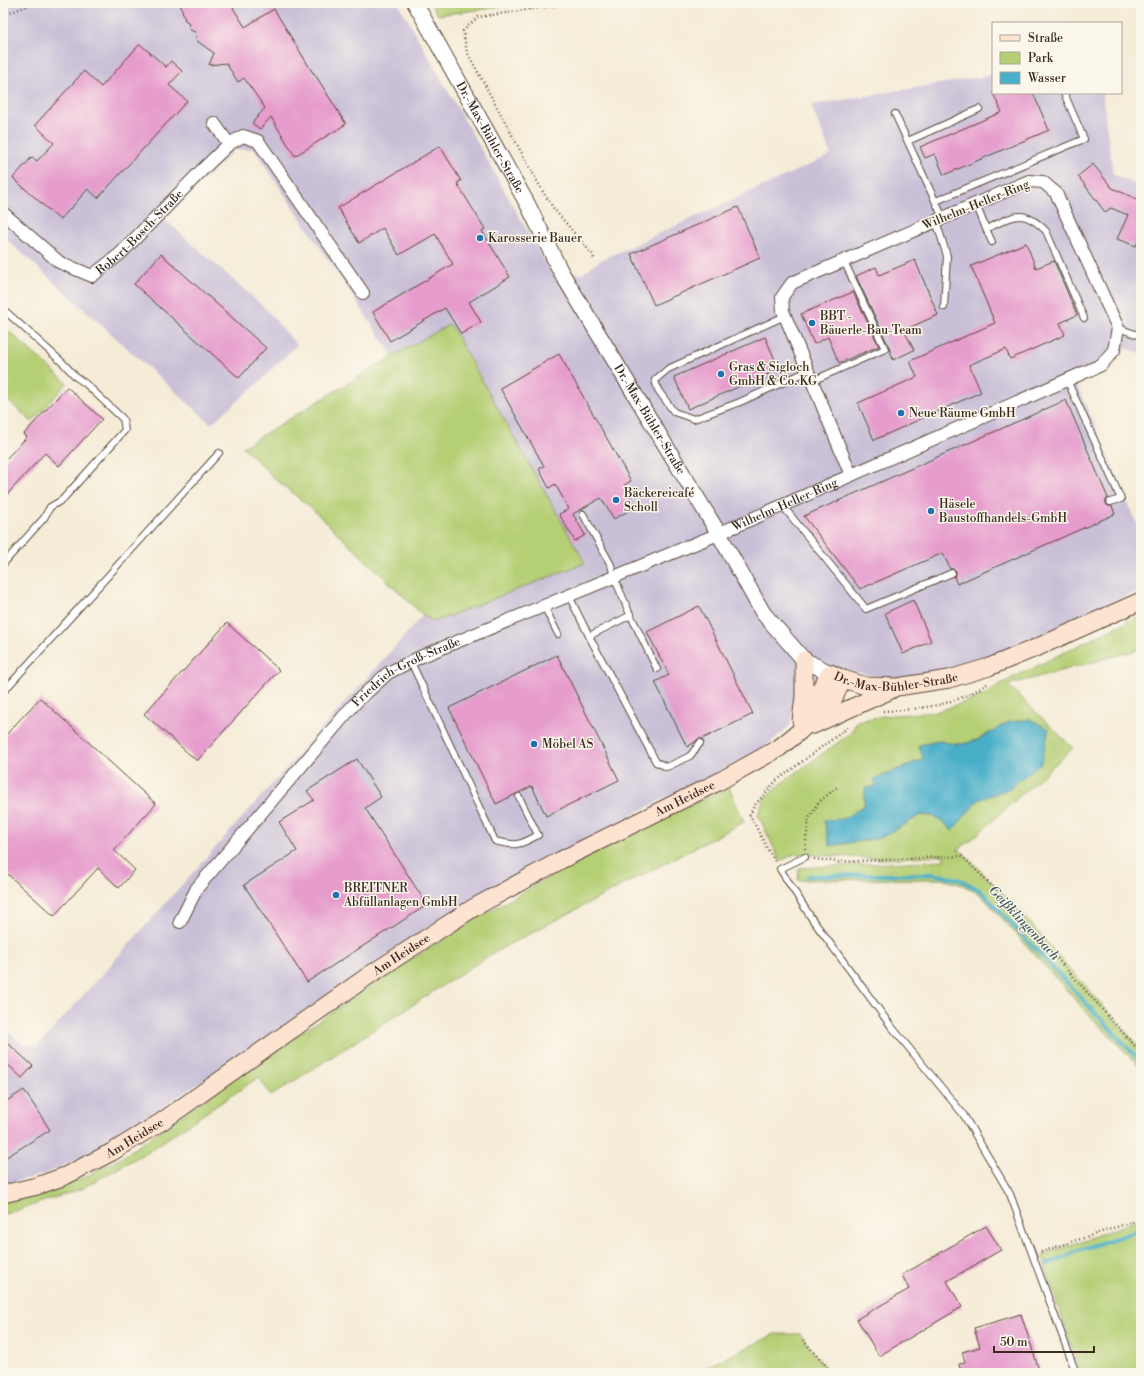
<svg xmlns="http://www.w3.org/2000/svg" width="1144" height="1376" viewBox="0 0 1144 1376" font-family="'Libre Bodoni',serif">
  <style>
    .industrial { fill: #c9bfd7 }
    .green { fill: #b5cf74; stroke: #787c49; fill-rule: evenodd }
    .water { fill: #4aafc9; stroke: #426c74 }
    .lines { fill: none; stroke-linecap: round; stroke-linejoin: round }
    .stream { stroke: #4aafc9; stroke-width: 4 }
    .building { fill: #e69dcd }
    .service-casing { stroke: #57473a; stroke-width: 8 }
    .minor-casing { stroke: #57473a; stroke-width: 14 }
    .tertiary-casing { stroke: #57473a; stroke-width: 17 }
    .secondary-casing { stroke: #57473a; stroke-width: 19 }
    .path { stroke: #57473a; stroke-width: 2.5; stroke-dasharray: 1 3; stroke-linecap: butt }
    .service { stroke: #fff; stroke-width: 6 }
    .minor { stroke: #fff; stroke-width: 12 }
    .tertiary { stroke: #fff; stroke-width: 15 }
    .secondary { stroke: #fde4d1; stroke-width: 17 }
    .poi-dot { fill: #1f6fb2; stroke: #fbf7ec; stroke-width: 1.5 }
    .labels { text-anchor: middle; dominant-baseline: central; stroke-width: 3; stroke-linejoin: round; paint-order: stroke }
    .street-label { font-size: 12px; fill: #3b2a1e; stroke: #fbf7ec }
    .poi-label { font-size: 12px; fill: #3b2a1e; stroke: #fbf7ec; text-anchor: start }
    .water-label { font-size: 13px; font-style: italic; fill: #40595a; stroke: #fbf7ec }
  </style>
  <rect width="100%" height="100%" fill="#fbf7ec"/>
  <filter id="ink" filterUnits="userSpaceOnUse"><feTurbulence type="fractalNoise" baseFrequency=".025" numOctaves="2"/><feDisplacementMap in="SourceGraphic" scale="8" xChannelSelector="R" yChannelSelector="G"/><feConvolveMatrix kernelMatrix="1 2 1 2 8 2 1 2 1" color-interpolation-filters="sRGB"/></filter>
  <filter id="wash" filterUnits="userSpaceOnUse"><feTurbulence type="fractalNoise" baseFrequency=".012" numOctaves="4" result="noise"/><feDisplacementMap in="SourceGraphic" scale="16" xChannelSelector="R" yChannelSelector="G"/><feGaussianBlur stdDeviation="0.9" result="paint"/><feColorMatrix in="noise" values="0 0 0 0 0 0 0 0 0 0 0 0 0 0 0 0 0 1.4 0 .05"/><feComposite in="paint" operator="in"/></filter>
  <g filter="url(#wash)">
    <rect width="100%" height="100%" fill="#f5ecd7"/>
    <path class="industrial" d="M3,3H398L549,269L582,274L599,261L831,155L811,105L993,75V93H1102L1113,174L1141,187V353L1126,348L1106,367L1076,383L1141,533V590L999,654L950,671L896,680L845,670L839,677L799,685L790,726L760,751L667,797L526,870L432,925L141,1122L96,1151L45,1174L3,1185V1027L23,1045L38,1046L423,615L311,508L274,478L243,447L393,356L254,149L234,150L164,219L263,306L297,345L257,384L211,424L3,236Z"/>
    <path class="green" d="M430,3H532L438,15Z
      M450,324L585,563L434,622L423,615L311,508L274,478L243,447L393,356Z
      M3,326L67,383L32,422L3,396Z
      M1141,615V649L1008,685L1073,748L969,842L957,850H960L1011,902L1141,1049V1068L1081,1006L981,895L963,885L941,879L798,880L799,868L944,860V855L885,859L795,854L780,861L758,815L764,799L786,780L851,733L857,721L883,716L935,712L972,700L986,694L990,690L1012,678ZM1030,719L1049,729L1008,789L978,800L953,830L933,816L921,815L880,838L830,846L824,821L843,819L864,806L866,789L877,786L874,779L923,759L919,745L939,741L954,744H963L977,740L1009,722Z
      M729,787L744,822L493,953L271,1096L259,1077L152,1149L81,1189L9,1213L3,1214V1202L42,1194L85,1177L121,1158L252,1066L391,972L469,923L551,876L627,835Z
      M1141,1219V1373H1080L1046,1269L1043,1255Z
      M775,1334H800L829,1373H694Z"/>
    <path class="water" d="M1030,719L1049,729L1041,763L1008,789L978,800L953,830L933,816L921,815L880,838L830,846L824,820L843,819L864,806L865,788L876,786L874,779L923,759L919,745L939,741L954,744H963L977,740L1009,722Z"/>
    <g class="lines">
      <path class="stream" d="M808,876L934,874L961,880L981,891L1141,1062
        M1048,1264L1085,1248L1141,1230"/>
    </g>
    <g id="blocks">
      <path class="building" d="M180,3H230L245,27L274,9L313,73H314L346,124L295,156L271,117L260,129L252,123L265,108L244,78L238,82L226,63L209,65L214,53L197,41L195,32L190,30L188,22L185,20Z
        M140,44L166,67L171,61L182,71L169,85L187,101L98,198L88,189L60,220L13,178L32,157L37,161L54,143L35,125L84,71L101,87Z
        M993,93H1033L1049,130L944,175L935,154L925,158L920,147L1002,112Z
        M440,146L461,181L457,183L485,229L482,231L510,277L469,302L481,322L461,334L445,308L390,341L373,312L453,264L435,234L399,255L383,228L359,243L338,208Z
        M1093,164L1112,188L1141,201V235L1136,246L1117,239L1128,215L1111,208L1105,212L1078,176Z
        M738,207L760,258L654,305L631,254Z
        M1026,243L1036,268L1054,261L1077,315L1060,323L1065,335L1010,359L1006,349L969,365L981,392L874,440L858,403L917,377L910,361L995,323L971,266Z
        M161,254L266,348L239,378L134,284Z
        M915,260L938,315L904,330L914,350L893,360L889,347L856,276L876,267L879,275Z
        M853,292L879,346L839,363L828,337L814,344L801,314Z
        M765,337L779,369L688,409L674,377Z
        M559,354L631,481L624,485L632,500L629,501L633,508L614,519L601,498L573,514L585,535L575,541L559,514L569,509L555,484L549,488L539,469L544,466L500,388Z
        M67,387L102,419L59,466L45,453L3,499V462L27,437L24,434Z
        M1066,400L1108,498L1106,500V504L1108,506H1112L1115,514L957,584L954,577L956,574V571L953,569H950L943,553L860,589L804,516Z
        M913,600L931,641L903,654L885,613Z
        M699,606L753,714L702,739H698L695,742L687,747L655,682L669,675L647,632Z
        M227,623L279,670L197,761L144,714Z
        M557,655L619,780L546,816L532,786L496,804L449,708Z
        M40,698L156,804L114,850L135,870L119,888L98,868L54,916L3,870V738Z
        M357,759L381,797L365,808L427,905L307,982L244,885L297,851L279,822L314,800L307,791Z
        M3,1039L33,1066L22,1078L3,1060Z
        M24,1090L50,1130L3,1159V1103Z
        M986,1226L1001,1250L947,1281L962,1307L879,1356L857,1319L909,1289L902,1275Z
        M1021,1314L1040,1373H961L959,1364L965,1362L962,1352L980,1347L974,1328Z"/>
    </g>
  </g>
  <g filter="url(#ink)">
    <use href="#blocks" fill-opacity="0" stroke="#57473a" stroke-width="1"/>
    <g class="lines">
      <defs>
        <path id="service" d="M895,114L943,218
          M908,141L979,109
          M936,201L1084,139L1064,93
          M976,204L986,229C1014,216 1022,207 1046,231L1084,318
          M936,221L947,256L944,307
          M986,229L992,242
          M3,309L63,363L76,377L86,384L123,419L125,430L62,500L50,507L44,518L3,564
          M785,316L668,369L655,380L658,390L674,412L694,419L740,402L808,371
          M1118,328L1141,336
          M1067,380L1121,499L1110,502
          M812,381L885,349L844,261
          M782,505L866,609L952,573
          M583,514L611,565L614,577L629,612L657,669
          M569,596L589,636L631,615
          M544,606L558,634
          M589,636L656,762L667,767L690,756L700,743
          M411,662L495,841C515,846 519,846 538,835L519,797
          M3,692L219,453
          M805,857L780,869L812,919L891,1026L963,1114L1010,1194L1076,1373"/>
        <g id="minor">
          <path d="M214,123L229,144"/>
          <path id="s1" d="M3,213L59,262L92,276L120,254L204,168L229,144L243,136L258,141L363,293"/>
          <path id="s2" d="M180,922L197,888L357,701L388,673L420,657L711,537L1101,365L1114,350L1118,328L1056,193L1043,182L1029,181L792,283L782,297L783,311L851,475"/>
        </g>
        <g id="tertiary">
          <path id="s3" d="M415,3L528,205L561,272L719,534L763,613L804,660L830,673"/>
        </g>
        <g id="secondary">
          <path id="s4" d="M809,719L819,691L830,673L843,679L866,686L897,687L949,679L989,667L1038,647L1141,601"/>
          <path d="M801,721L804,696V660"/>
          <path d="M813,725L891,690"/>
          <path id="s5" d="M3,1194L37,1186L65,1176L112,1152L161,1122L368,976L473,908L561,860L718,782L779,748L800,731L834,698L843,679"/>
        </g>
      </defs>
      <use href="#service" class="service-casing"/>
      <use href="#minor" class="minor-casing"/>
      <use href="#tertiary" class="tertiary-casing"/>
      <use href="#secondary" class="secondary-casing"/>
      <path class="path" d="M573,3L478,17L463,31L467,52L543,192L554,209L592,254L595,261
        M3,15L36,3
        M883,711C920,710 956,705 987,684
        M805,849L809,818L818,803L837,787
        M814,859L838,862L962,856L999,893L1141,1053
        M775,861L767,848L750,815L754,806L776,781L846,729L848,725
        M1041,1252L1141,1219
        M803,1340L832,1373"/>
      <use href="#service" class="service"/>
      <use href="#minor" class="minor"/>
      <use href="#tertiary" class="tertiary"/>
      <use href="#secondary" class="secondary"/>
    </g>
  </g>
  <g class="poi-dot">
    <circle cx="480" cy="238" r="4"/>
    <circle cx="812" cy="323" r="4"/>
    <circle cx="721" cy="374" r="4"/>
    <circle cx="901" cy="413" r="4"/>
    <circle cx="616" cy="500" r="4"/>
    <circle cx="931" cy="511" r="4"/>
    <circle cx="534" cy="744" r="4"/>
    <circle cx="336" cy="895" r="4"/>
  </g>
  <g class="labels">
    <g class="street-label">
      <text stroke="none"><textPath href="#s3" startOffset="154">Dr.-Max-Bühler-Straße</textPath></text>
      <text transform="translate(976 205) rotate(-22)">Wilhelm-Heller-Ring</text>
      <text stroke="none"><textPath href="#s1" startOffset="175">Robert-Bosch-Straße</textPath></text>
      <text stroke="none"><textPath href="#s3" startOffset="478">Dr.-Max-Bühler-Straße</textPath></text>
      <text stroke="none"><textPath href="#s2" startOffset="757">Wilhelm-Heller-Ring</textPath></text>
      <text stroke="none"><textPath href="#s4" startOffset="119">Dr.-Max-Bühler-Straße</textPath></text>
      <text stroke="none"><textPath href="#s2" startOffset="342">Friedrich-Groß-Straße</textPath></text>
      <text stroke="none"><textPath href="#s5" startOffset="792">Am Heidsee</textPath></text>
      <text stroke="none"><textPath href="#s5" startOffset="468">Am Heidsee</textPath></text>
      <text stroke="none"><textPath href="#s5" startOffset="144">Am Heidsee</textPath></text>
    </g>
    <g class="poi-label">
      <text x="488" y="238">Karosserie Bauer</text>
      <text x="820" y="316">BBT -<tspan x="820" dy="14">Bäuerle-Bau-Team</tspan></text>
      <text x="729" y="367">Gras &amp; Sigloch<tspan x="729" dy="14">GmbH &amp; Co. KG</tspan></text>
      <text x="909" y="413">Neue Räume GmbH</text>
      <text x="624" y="493">Bäckereicafé<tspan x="624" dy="14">Scholl</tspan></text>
      <text x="939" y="504">Häsele<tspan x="939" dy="14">Baustoffhandels-GmbH</tspan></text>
      <text x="542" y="744">Möbel AS</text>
      <text x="344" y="888">BREITNER<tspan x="344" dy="14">Abfüllanlagen GmbH</tspan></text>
    </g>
    <g class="water-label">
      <text transform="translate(1024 923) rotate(47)">Geißklingenbach</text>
    </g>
  </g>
  <rect width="1144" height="1376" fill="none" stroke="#fbf7ec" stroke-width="16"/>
  <rect x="992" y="22" width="130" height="72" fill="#fbf7ec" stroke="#aea59a"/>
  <rect x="1000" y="35" width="20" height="6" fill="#fde4d1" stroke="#aea59a"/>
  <text x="1028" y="42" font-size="12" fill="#3b2a1e">Straße</text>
  <rect x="1000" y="52" width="20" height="12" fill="#b5cf74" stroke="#aea59a"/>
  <text x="1028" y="62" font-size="12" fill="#3b2a1e">Park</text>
  <rect x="1000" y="72" width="20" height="12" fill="#4aafc9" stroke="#aea59a"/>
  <text x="1028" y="82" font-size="12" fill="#3b2a1e">Wasser</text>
  <path d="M994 1346v6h100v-6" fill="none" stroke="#3b2a1e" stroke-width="2"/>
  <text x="1000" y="1346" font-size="12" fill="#3b2a1e" stroke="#fbf7ec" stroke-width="3" paint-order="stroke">50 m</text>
</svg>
